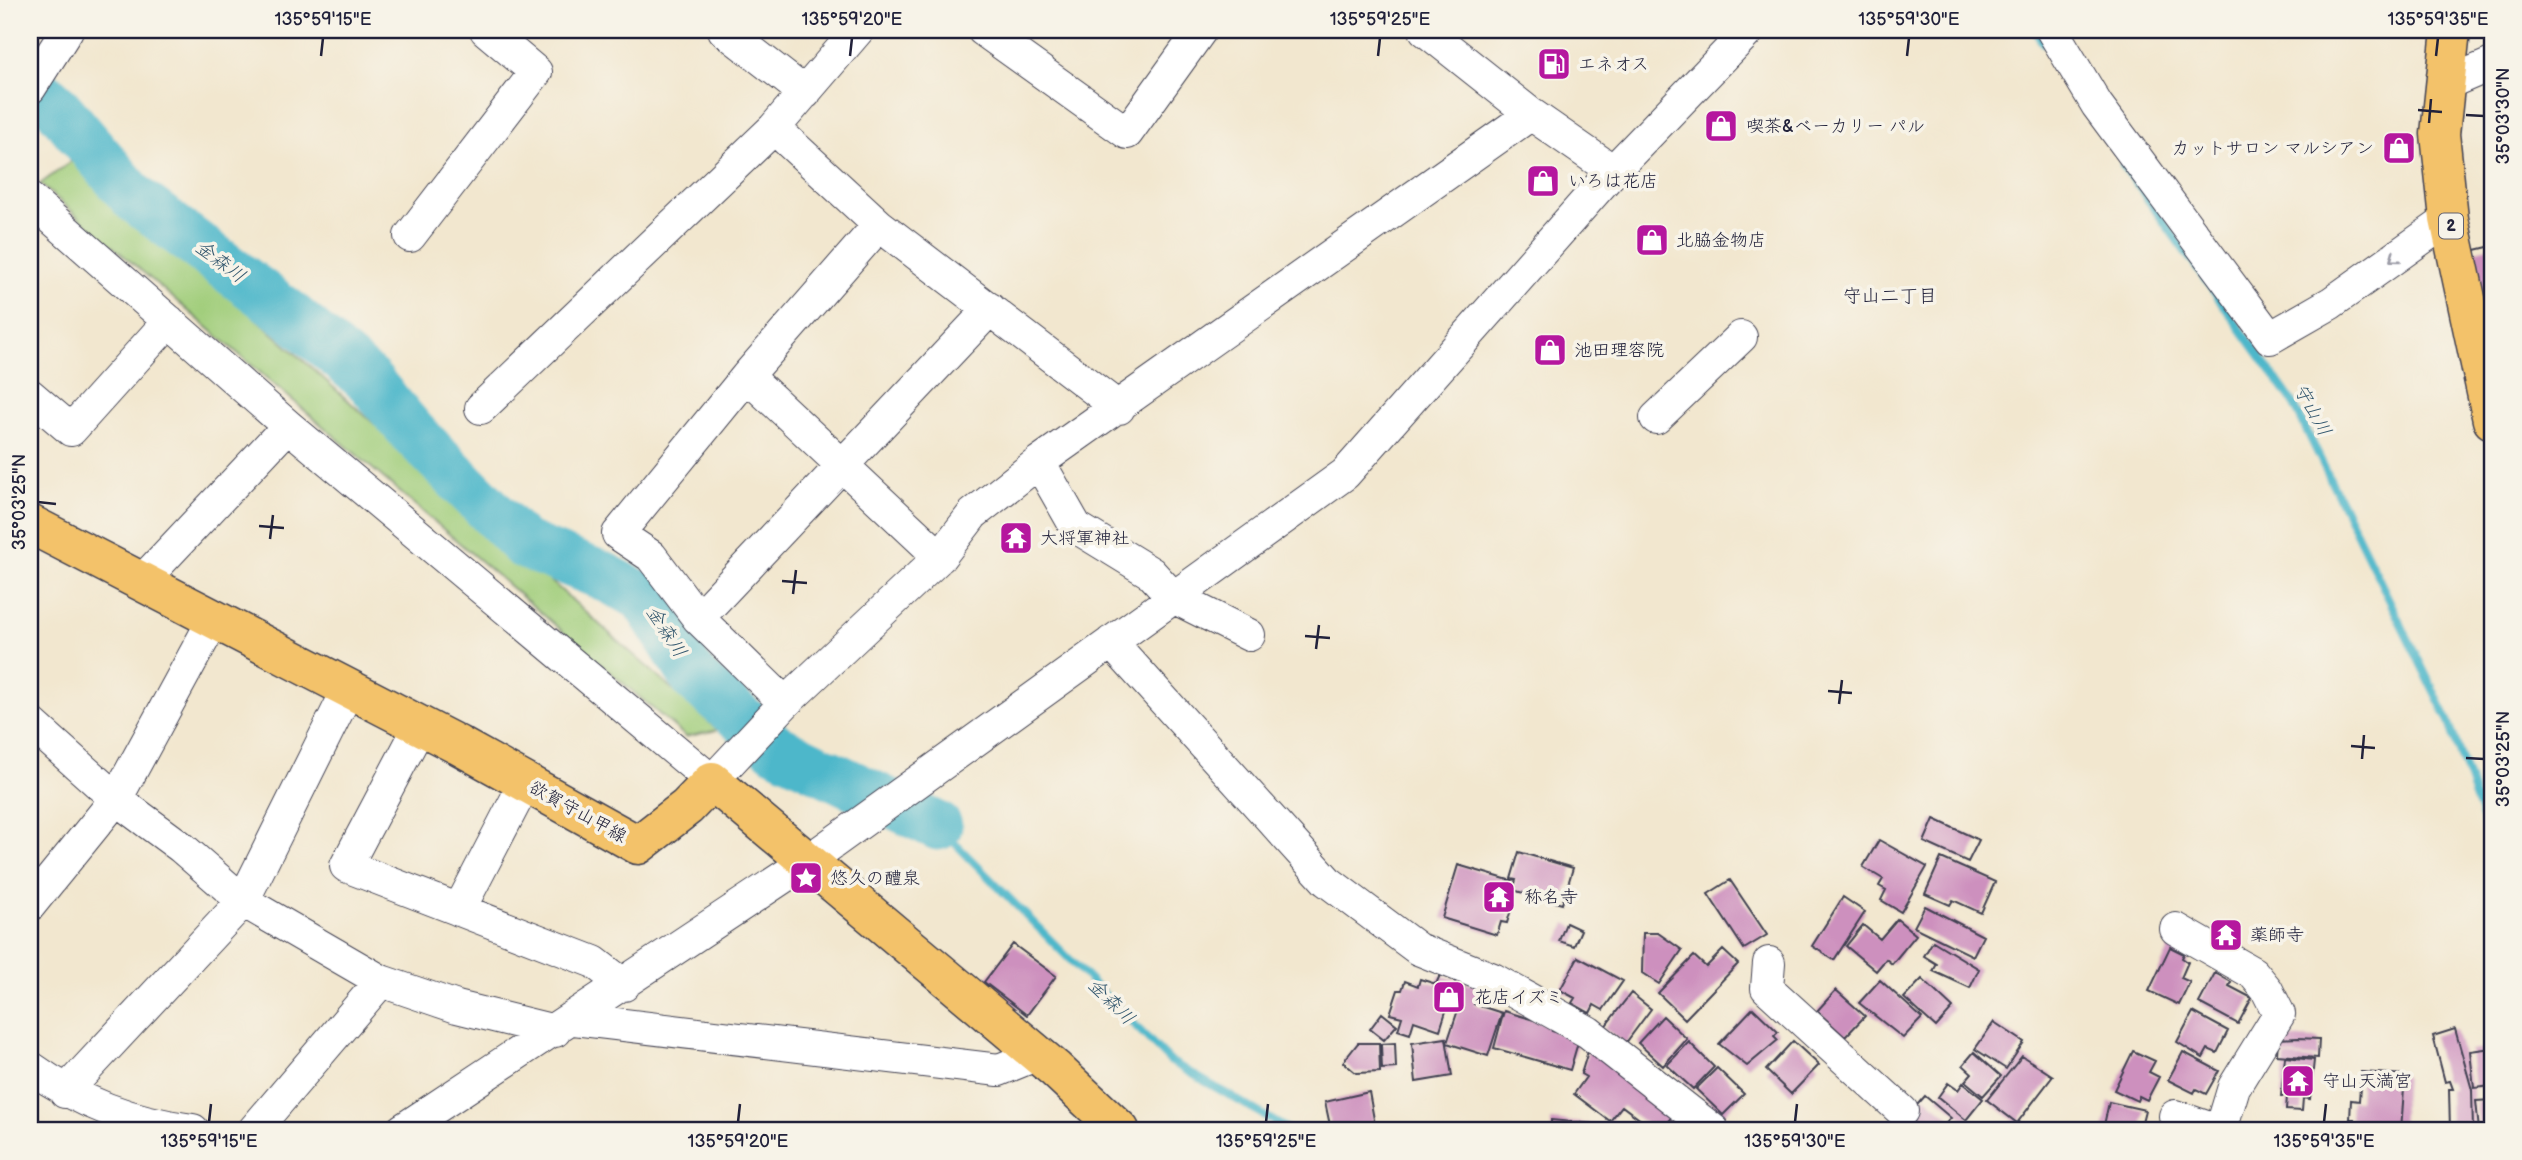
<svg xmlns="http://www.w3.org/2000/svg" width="2522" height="1160" viewBox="0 0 2522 1160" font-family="'Balsamiq Sans','Klee One',sans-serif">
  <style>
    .green { fill: #a0cd7a; stroke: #61785a; stroke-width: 2 }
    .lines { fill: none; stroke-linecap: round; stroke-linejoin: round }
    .stream { stroke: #4db7ca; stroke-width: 8 }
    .river { stroke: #4db7ca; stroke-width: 49 }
    .building { fill: #cd90be }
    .minor-casing { stroke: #414051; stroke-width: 34 }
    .major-casing { stroke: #414051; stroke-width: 41 }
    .minor { stroke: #fff; stroke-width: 32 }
    .major { stroke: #f3c26a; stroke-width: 38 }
    .oneway { stroke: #9c9ca7 }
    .ticks { fill: none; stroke: #22223b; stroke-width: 2.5 }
    .labels { text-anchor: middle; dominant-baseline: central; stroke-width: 7; stroke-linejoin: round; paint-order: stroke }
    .shield { fill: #f7f3e8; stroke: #62616f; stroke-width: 2 }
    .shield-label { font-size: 16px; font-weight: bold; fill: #22223b }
    .poi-label { font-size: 18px; fill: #22223b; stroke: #f7f3e8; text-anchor: start }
    .street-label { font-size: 18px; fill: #22223b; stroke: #f7f3e8 }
    .water-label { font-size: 19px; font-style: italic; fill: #31566d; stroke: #f7f3e8 }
    .neighbourhood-label { font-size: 19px; fill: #22223b; stroke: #f7f3e8 }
    .neatline { fill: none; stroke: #22223b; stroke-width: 2.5 }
    .ticks-label { font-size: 18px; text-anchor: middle; fill: #22223b }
  </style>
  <rect width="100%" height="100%" fill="#f7f3e8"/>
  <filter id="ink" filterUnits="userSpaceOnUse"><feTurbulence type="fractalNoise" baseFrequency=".0143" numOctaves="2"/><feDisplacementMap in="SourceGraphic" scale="14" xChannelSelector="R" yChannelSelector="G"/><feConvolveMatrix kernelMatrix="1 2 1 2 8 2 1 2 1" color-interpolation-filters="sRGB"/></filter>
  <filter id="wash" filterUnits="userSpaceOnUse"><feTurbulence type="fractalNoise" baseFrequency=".00686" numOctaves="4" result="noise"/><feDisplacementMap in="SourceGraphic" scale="28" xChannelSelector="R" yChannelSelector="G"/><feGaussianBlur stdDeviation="1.57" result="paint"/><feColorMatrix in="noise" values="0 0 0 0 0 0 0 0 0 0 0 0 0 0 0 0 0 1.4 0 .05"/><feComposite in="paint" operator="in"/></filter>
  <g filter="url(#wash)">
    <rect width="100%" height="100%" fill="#f2e7cf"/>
    <path class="green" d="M76,158L718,730L686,737L40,184Z"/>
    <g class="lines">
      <path class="stream" d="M2034,30L2043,43
        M2123,165L2292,401L2448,720L2492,845
        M938,826L1170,1061L1289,1130"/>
      <path class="river" d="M30,83L56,106L134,198L288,313L369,381L414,434L523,544L603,576L643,597L695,679L776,748L938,826"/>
    </g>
    <g id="blocks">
      <path class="building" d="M2492,246V336L2467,252Z
        M1934,819L1979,840L1968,862L1924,842Z
        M1879,840L1927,867L1901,912L1881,900L1886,890L1879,886L1883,879L1863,867Z
        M1519,852L1573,868L1562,904L1513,890L1516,880L1511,879Z
        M1941,858L1995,882L1981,913L1953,900L1950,905L1925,894Z
        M1458,865L1512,881L1508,894L1515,896L1507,923L1501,922L1497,935L1442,918Z
        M1730,880L1767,935L1744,949L1708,894Z
        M1843,897L1865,912L1834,960L1812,946Z
        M1925,906L1983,936L1973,956L1914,927Z
        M1897,919L1916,935L1892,964L1886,959L1876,971L1846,946L1863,925L1880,939Z
        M1566,923L1581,930L1574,946L1559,941Z
        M1643,933H1658L1682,950L1659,984L1642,973Z
        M1933,941L1979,969L1970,988L1933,971L1937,964L1924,956Z
        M1013,944L1056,976L1027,1015L984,982Z
        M2170,947L2184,954L2182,958L2188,962L2181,978L2190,982L2179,1005L2149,991Z
        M1723,950L1738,964L1685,1019L1658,993L1694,956L1706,967Z
        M1578,957L1623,981L1603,1010L1594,1005L1590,1013L1572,1003L1575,998L1560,990Z
        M2215,973L2231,982L2229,986L2252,998L2238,1024L2199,1003Z
        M1440,975L1456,980L1440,1030L1414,1021L1410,1034L1398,1030L1402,1017L1390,1014L1398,990H1402L1405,981L1418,986L1420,979L1436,984Z
        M1922,979L1953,1008L1936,1027L1904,998Z
        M1459,980L1480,987L1474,1004L1502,1013L1488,1056L1447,1043L1458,1010L1450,1008Z
        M1880,980L1922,1018L1903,1038L1859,1003Z
        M1836,990L1865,1016L1845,1037L1817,1011Z
        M1631,993L1651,1009L1625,1044L1604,1028Z
        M1753,1008L1778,1032L1774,1036L1778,1040L1747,1066L1719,1044Z
        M1504,1011L1554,1026L1552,1031L1579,1039L1570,1070L1494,1048Z
        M2193,1012L2228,1031L2217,1053L2208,1049L2203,1058L2177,1042Z
        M1382,1013L1397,1025L1384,1040L1370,1029Z
        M1663,1016L1687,1039L1663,1066L1638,1043Z
        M1994,1022L2024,1042L2006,1069L1975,1049Z
        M2455,1029L2472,1090L2473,1130H2450L2449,1089H2453L2450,1081L2445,1082L2433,1036Z
        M1446,1038L1452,1076L1416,1082L1412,1043Z
        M2298,1038L2319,1039L2318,1058L2277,1055L2278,1039Z
        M1793,1041L1819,1065L1791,1094L1766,1070Z
        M1689,1042L1714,1067L1693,1089L1667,1065Z
        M1358,1043H1379L1380,1072L1356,1073L1343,1062Z
        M1395,1043L1396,1068L1382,1069L1381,1044Z
        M1589,1048L1675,1114L1662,1130H1654L1622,1106L1610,1121L1574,1094L1586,1077L1581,1074Z
        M2492,1048V1086L2474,1088L2470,1051Z
        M2133,1051L2155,1061L2149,1072L2159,1077L2147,1100L2139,1096L2137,1101L2114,1090Z
        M1974,1052L2001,1076L1983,1096L1965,1081L1972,1073L1963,1065Z
        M2183,1052L2219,1071L2206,1094L2196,1089L2194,1093L2168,1080Z
        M2022,1056L2053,1076L2017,1123L1987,1100Z
        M2285,1057L2314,1060L2310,1099L2303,1098L2302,1111L2286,1110L2287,1096H2281Z
        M1717,1068L1744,1094L1723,1115L1696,1089Z
        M2361,1072L2405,1075L2401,1130H2353L2354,1119H2350L2351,1100L2359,1101Z
        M1948,1083L1958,1090L1963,1083L1983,1099L1966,1120L1938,1097Z
        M1369,1092L1375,1125L1331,1130L1325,1102Z
        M1925,1096L1951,1118L1940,1130H1895Z
        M2492,1100V1130H2479L2476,1101Z
        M2109,1102L2145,1110L2140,1130H2103Z
        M1551,1120L1624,1127V1130H1551Z"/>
    </g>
  </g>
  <g filter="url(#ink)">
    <use href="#blocks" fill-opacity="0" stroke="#414051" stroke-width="2"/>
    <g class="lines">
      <defs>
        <path id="minor" d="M724,30L805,93
          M983,30L1127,133L1201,30
          M1425,30L1531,114L1613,171
          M2052,30L2097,105L2270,338L2331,303L2449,219
          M2443,85L2492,64
          M30,88L67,30
          M774,128L879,225L1119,408
          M30,199L288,426L712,781L785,703L940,557L973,514L1039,462L1531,114
          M410,236L536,72L486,30
          M747,376L940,557
          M30,395L71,430L169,321
          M481,408L774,128L858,30
          M1656,418L1741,337
          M1039,462L1076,527L1151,573L1173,597L1249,635
          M143,580L288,426
          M698,618L990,309
          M1111,642L1327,881L1418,949L1493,979L1588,1032L1713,1130
          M785,703L698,618L651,556L618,534L747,376L879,225
          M30,722L116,799L181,847L243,901L381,981L457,1007L555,1031
          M420,726L346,866L594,962L624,985
          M30,905L116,799L214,619
          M459,910L525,783
          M2176,929L2253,973L2267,990L2279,1014L2234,1087L2221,1130
          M1769,963L1767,988L1902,1111
          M574,1019L999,1070L1038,1054
          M30,1067C80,1103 131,1122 193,1130
          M65,1092L243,901L348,690
          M2175,1116L2215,1130
          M254,1130L381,981
          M402,1130L809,860L1345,474L1613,171L1749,30"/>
        <path id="major" d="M2451,30L2440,134L2449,219L2492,420
          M30,524L458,745L638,845L687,807L712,781L1055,1069L1120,1130"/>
      </defs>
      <use href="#minor" class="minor-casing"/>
      <use href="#major" class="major-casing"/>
      <use href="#minor" class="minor"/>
      <use href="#major" class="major"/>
    </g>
    <defs><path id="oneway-chevron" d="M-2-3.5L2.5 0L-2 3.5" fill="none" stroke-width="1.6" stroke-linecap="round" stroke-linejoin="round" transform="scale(1.75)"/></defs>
    <use class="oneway" href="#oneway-chevron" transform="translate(2394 258) rotate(144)"/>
  </g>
  <path class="ticks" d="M321,56L323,38M850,56L852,38M1378,56L1380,38M1907,56L1909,38M2436,56L2438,38M2418,110L2442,112M2466,115L2484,116M2429,123L2431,99M38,502L56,504M259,526L284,528M270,539L273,515M782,581L807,583M793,594L796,570M1305,636L1330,638M1316,649L1319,625M1828,691L1852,693M1839,704L1842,680M2351,746L2375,748M2466,758L2484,759M2362,759L2364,735M209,1122L211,1104M738,1122L740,1104M1266,1122L1268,1104M1795,1122L1797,1104M2324,1122L2326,1104"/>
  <defs>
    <symbol id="fuel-square" viewBox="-11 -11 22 22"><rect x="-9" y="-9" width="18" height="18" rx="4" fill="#b5179e" stroke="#f7f3e8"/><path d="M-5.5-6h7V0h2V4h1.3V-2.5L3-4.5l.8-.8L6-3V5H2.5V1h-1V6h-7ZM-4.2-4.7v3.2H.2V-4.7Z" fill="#fff"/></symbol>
    <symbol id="shop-square" viewBox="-11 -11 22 22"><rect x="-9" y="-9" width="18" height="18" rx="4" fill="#b5179e" stroke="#f7f3e8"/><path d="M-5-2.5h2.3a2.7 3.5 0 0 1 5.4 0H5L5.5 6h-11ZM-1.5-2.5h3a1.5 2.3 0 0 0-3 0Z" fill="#fff"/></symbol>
    <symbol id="temple-square" viewBox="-11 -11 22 22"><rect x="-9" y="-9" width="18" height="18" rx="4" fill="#b5179e" stroke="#f7f3e8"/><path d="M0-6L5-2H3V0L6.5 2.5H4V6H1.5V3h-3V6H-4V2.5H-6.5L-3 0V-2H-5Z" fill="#fff"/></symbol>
    <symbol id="sight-square" viewBox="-11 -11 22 22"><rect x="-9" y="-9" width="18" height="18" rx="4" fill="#b5179e" stroke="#f7f3e8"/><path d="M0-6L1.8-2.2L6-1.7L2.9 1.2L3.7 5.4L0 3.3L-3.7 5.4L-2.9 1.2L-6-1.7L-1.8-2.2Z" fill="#fff"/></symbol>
  </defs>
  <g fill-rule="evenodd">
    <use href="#fuel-square" x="1535" y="45" width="38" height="38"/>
    <use href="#shop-square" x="1702" y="107" width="38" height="38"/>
    <use href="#shop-square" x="2380" y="129" width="38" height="38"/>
    <use href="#shop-square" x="1524" y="162" width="38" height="38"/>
    <use href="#shop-square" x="1633" y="221" width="38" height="38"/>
    <use href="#shop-square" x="1531" y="331" width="38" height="38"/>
    <use href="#temple-square" x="997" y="519" width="38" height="38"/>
    <use href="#sight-square" x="787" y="859" width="38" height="38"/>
    <use href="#temple-square" x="1480" y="878" width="38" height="38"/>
    <use href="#temple-square" x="2207" y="916" width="38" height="38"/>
    <use href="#shop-square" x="1430" y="978" width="38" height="38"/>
    <use href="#temple-square" x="2279" y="1062" width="38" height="38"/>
  </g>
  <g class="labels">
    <rect class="shield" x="2439" y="213.5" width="24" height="25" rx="5"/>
    <g class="shield-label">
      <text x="2451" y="226">2</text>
    </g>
    <g class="poi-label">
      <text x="1578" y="64">エネオス</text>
      <text x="1746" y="126">喫茶&amp;ベーカリー パル</text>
      <text x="2374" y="148" text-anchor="end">カットサロン マルシアン</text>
      <text x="1568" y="181">いろは花店</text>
      <text x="1676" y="240">北脇金物店</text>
      <text x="1574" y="350">池田理容院</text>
      <text x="1040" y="538">大将軍神社</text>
      <text x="830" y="878">悠久の醴泉</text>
      <text x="1524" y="897">称名寺</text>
      <text x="2250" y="935">薬師寺</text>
      <text x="1474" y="997">花店イズミ</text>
      <text x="2322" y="1081">守山天満宮</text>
    </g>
    <g class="street-label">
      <text transform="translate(578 812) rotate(29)">欲賀守山甲線</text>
    </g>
    <g class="water-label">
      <text transform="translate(220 262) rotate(37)">金森川</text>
      <text transform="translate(2312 410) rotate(61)">守山川</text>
      <text transform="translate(666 632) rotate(57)">金森川</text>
      <text transform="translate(1111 1002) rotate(45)">金森川</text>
    </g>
    <g class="neighbourhood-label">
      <text x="1890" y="296">守山二丁目</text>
    </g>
  </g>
  <rect width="2522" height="1160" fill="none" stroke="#f7f3e8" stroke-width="77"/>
  <rect x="38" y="38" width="2446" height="1084" class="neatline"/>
  <g class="ticks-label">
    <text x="323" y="25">135°59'15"E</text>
    <text x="852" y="25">135°59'20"E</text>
    <text x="1380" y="25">135°59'25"E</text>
    <text x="1909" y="25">135°59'30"E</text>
    <text x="2438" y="25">135°59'35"E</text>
    <text transform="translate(2503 116) rotate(-90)" y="6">35°03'30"N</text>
    <text transform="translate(19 502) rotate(-90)" y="6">35°03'25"N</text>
    <text transform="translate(2503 759) rotate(-90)" y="6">35°03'25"N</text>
    <text x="209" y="1147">135°59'15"E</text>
    <text x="738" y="1147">135°59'20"E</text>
    <text x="1266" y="1147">135°59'25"E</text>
    <text x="1795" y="1147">135°59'30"E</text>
    <text x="2324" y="1147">135°59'35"E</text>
  </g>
</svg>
